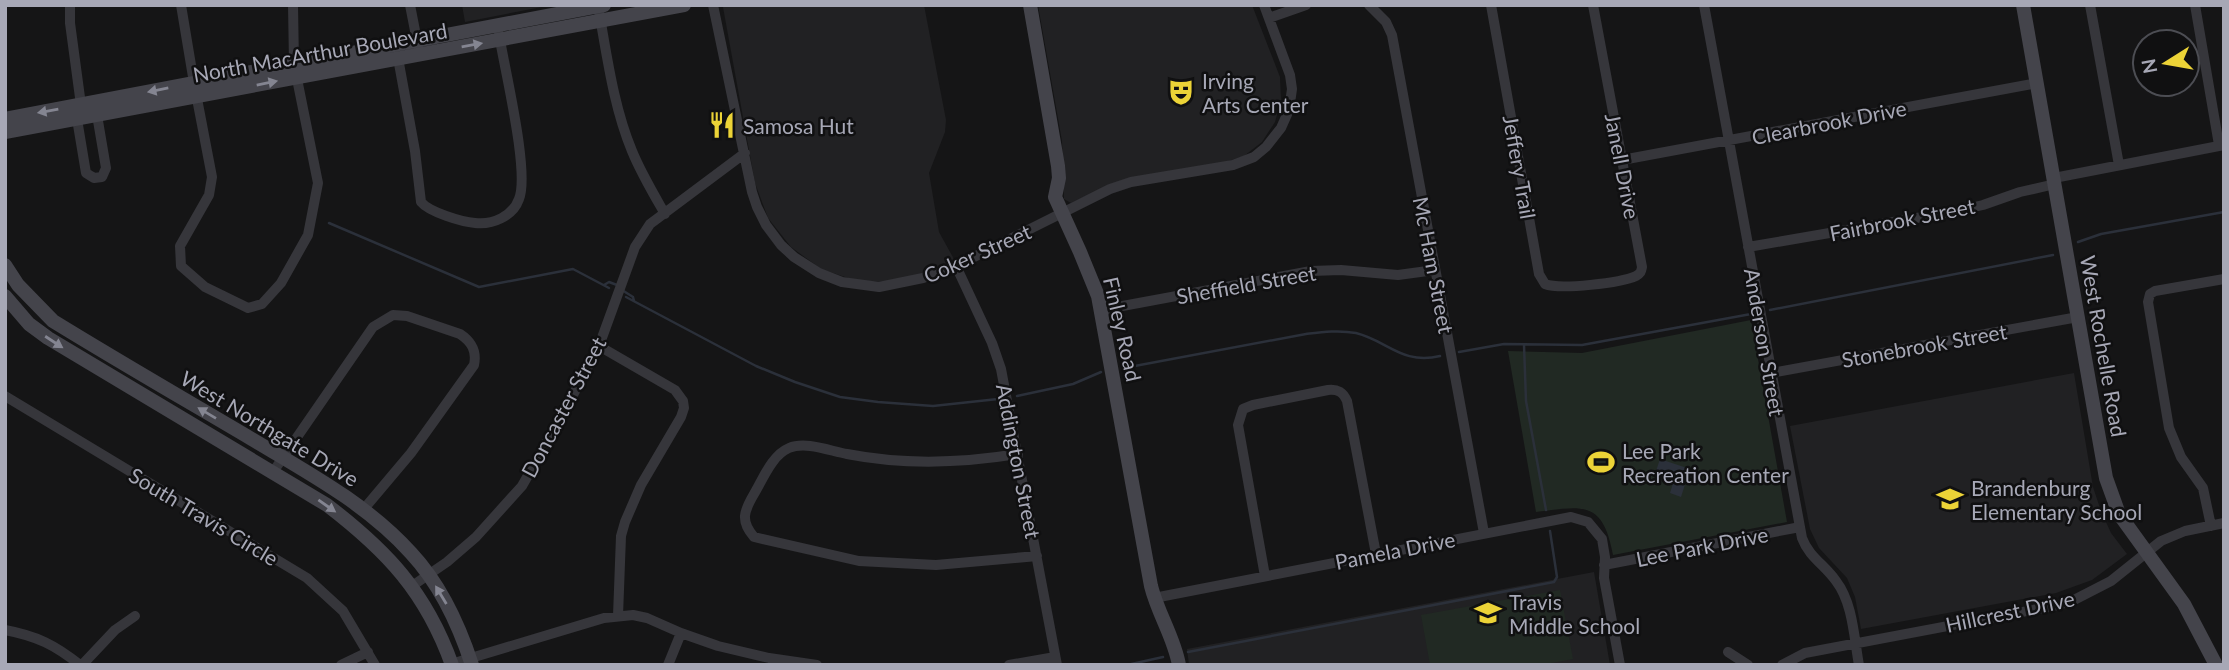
<svg xmlns="http://www.w3.org/2000/svg" width="2229" height="670" viewBox="0 0 2229 670" font-family="Lato,sans-serif">
  <style>
    .built { fill: #212123 }
    .green { fill: #212923 }
    .water { fill: #2b303a }
    .lines { fill: none; stroke-linecap: round; stroke-linejoin: round }
    .stream { stroke: #2b303a; stroke-width: 2.5 }
    .street { stroke: #36363b; stroke-width: 10 }
    .secondary { stroke: #44444b; stroke-width: 14 }
    .oneway { fill: #848591 }
    .labels { text-anchor: middle; dominant-baseline: central; stroke-width: 5; stroke-linejoin: round; paint-order: stroke }
    .street-label { font-size: 21px; fill: #a7a8b6; stroke: #101011 }
    .poi-label { font-size: 21px; fill: #a7a8b6; stroke: #101011; text-anchor: start }
  </style>
  <rect width="100%" height="100%" fill="#151516"/>
  <path class="built" d="M462,5H552L465,22Z
    M732,5H924L946,120L945,132L929,173L939,232L955,261L929,272L893,282L857,281L821,269L791,247L768,218L755,183L723,7Z
    M1038,5H1252L1280,77L1281,100L1275,122L1262,142L1244,156L1222,163L1114,183L1071,203L1064,199L1062,141Z
    M2074,373L2093,487L2101,511L2111,533L2127,554L2092,580L2056,593L1861,629L1855,597L1847,578L1819,548L1810,529L1790,426Z
    M1594,572L1610,665H1189L1187,649Z"/>
  <path class="green" d="M1751,320L1787,522L1613,555C1603,500 1583,506 1536,512L1508,351L1582,353Z
    M1560,590L1573,659L1541,665H1430L1421,615Z"/>
  <path class="water" d="M1660,459L1690,469L1681,497L1670,493L1674,480L1655,474Z"/>
  <g class="lines">
    <path class="stream" d="M329,223L479,287L573,269L609,288
      M2078,242L2101,234L2224,212
      M604,285L609,282L617,285
      M622,290L633,297L634,301
      M626,297L756,366L795,382L840,397L878,402L933,406L998,399
      M1770,310L2053,255
      M1524,345L1526,401L1546,510
      M1459,352L1504,344L1582,345L1751,314
      M1124,368L1306,334C1323,332 1339,330 1356,333C1388,341 1402,365 1440,356
      M1017,396L1073,384L1101,372
      M1188,652L1554,582L1557,577L1550,531
      M1127,665L1163,657"/>
    <path class="street" d="M70,5V23L81,105
      M181,5L194,83L212,177L209,195L180,246L181,266L205,287L248,308L262,304L281,283L308,235L318,183L294,64L293,5
      M410,5L418,46
      M713,5L752,192L757,207L766,225L781,245L794,257L819,273L842,282L879,287L923,278L956,266L1110,189L1131,182L1233,165L1254,157L1266,147L1281,128L1289,110L1292,89L1290,75L1264,5
      M1369,5L1386,22L1392,35L1484,533
      M1491,5L1539,274L1545,284C1560,290 1621,283 1636,276C1641,273 1641,272 1642,267L1593,5
      M1704,5L1802,538C1809,557 1825,565 1836,581C1853,603 1854,638 1859,665
      M2090,5L2119,165
      M2195,5L2219,145
      M598,6C607,55 613,105 632,151C641,173 653,193 665,214
      M1269,18L1306,5
      M398,58L415,151L421,202C429,212 462,222 475,223C493,225 513,216 519,199C530,172 504,67 499,34
      M77,119L86,173L94,178L102,177L106,168L97,115
      M1622,160L2037,83
      M2054,178L2224,145
      M1748,247L1957,211L1983,205L2020,192L2055,184
      M956,266L992,343L1001,369L1057,665
      M1101,310L1311,271L1341,270L1398,275L1435,270
      M599,346L675,390L683,401L684,408L681,417L641,485L625,522L621,536L618,616
      M1771,373L2078,317
      M5,396L307,578L343,611L375,665
      M1018,454C963,463 903,465 847,454C830,451 806,441 789,448C772,455 763,479 754,494C744,511 740,521 754,537L859,561L936,565L1037,556
      M273,472L373,327L393,315L407,316L460,334C472,342 477,351 474,365L411,453L363,510
      M2211,526L2203,488L2181,457L2169,428L2148,302L2150,294L2155,291L2224,279
      M1604,565L1800,527
      M1265,576L1238,425L1243,409L1253,405L1328,390C1338,389 1343,392 1347,401L1376,554
      M412,586L447,562L476,537L522,486L564,412L599,346L635,247L650,224L745,153
      M1154,598L1571,517L1588,522L1602,539L1605,557L1604,578L1620,665
      M5,630C37,636 55,645 80,665
      M1728,652L1748,665
      M451,664L604,618L633,615L647,618L681,633L718,646L769,658L817,665
      M82,665L115,630L135,616
      M341,665L368,652
      M668,665L681,633
      M1009,665L1055,657
      M1782,665L1805,653L2054,606L2072,601L2111,581L2161,541L2185,531L2224,523"/>
    <path class="secondary" d="M1030,5L1058,166L1059,178L1055,197L1080,252L1098,296L1151,586C1158,614 1174,637 1179,665
      M2023,5L2106,478L2119,514L2184,604L2216,665
      M5,119L604,5
      M5,132L684,5
      M5,265L18,285L53,321C118,361 184,399 250,438C307,472 367,504 411,553C440,584 459,625 472,665
      M5,296L29,324L48,338L327,505C387,551 426,592 452,665"/>
  </g>
  <defs><path id="oneway-solid" d="M-6-.8H1V-3.2L6.5 0L1 3.2V.8H-6Z" transform="scale(1.75)"/></defs>
  <g class="oneway">
    <use href="#oneway-solid" transform="translate(472 45) rotate(-10)"/>
    <use href="#oneway-solid" transform="translate(267 83) rotate(-11)"/>
    <use href="#oneway-solid" transform="translate(158 90) rotate(169)"/>
    <use href="#oneway-solid" transform="translate(48 111) rotate(170)"/>
    <use href="#oneway-solid" transform="translate(54 342) rotate(33)"/>
    <use href="#oneway-solid" transform="translate(207 413) rotate(-149)"/>
    <use href="#oneway-solid" transform="translate(327 506) rotate(35)"/>
    <use href="#oneway-solid" transform="translate(441 595) rotate(-121)"/>
  </g>
  <defs>
    <symbol id="theatre-bare" viewBox="-9 -9 18 18"><path d="M-5-5.5Q0-4 5-5.5V0Q5 5 0 6Q-5 5-5 0ZM-3.3-2.5H-1v1.5H-3.3ZM1-2.5H3.3v1.5H1ZM-2.8 1Q0 5.5 2.8 1Z" fill="#ecd337" stroke="#101011" stroke-width="2.5" paint-order="stroke"/></symbol>
    <symbol id="restaurant-bare" viewBox="-9 -9 18 18"><path d="M-5-6h1v4h1v-4h1v4h1v-4h1v5L-1.5 .5V6h-2V.5L-5-1ZM5-6V6H3V1.5H1.5Q1.5-4 5-6Z" fill="#ecd337" stroke="#101011" stroke-width="2.5" paint-order="stroke"/></symbol>
    <symbol id="stadium-bare" viewBox="-9 -9 18 18"><path d="M0-5a6.5 5 0 1 0 0 10a6.5 5 0 1 0 0-10ZM-3.5-1.8h7v3.6h-7Z" fill="#ecd337" stroke="#101011" stroke-width="2.5" paint-order="stroke"/></symbol>
    <symbol id="school-bare" viewBox="-9 -9 18 18"><path d="M0-5L7-2L0 1L-7-2ZM-4 1L0 2.5L4 1V4Q0 6-4 4Z" fill="#ecd337" stroke="#101011" stroke-width="2.5" paint-order="stroke"/></symbol>
  </defs>
  <g fill-rule="evenodd">
    <use href="#theatre-bare" x="1162" y="73" width="38" height="38"/>
    <use href="#restaurant-bare" x="703" y="106" width="38" height="38"/>
    <use href="#stadium-bare" x="1582" y="443" width="38" height="38"/>
    <use href="#school-bare" x="1931" y="480" width="38" height="38"/>
    <use href="#school-bare" x="1469" y="594" width="38" height="38"/>
  </g>
  <g class="labels">
    <g class="street-label">
      <text transform="translate(320 52) rotate(-10)">North MacArthur Boulevard</text>
      <text transform="translate(1829 122) rotate(-11)">Clearbrook Drive</text>
      <text transform="translate(1623 166) rotate(79)">Janell Drive</text>
      <text transform="translate(1520 167) rotate(80)">Jeffery Trail</text>
      <text transform="translate(1902 219) rotate(-11)">Fairbrook Street</text>
      <text transform="translate(977 253) rotate(-24)">Coker Street</text>
      <text transform="translate(1434 265) rotate(79)">Mc Ham Street</text>
      <text transform="translate(1246 284) rotate(-10)">Sheffield Street</text>
      <text transform="translate(1123 329) rotate(77)">Finley Road</text>
      <text transform="translate(1765 342) rotate(80)">Anderson Street</text>
      <text transform="translate(1924 345) rotate(-10)">Stonebrook Street</text>
      <text transform="translate(2104 346) rotate(80)">West Rochelle Road</text>
      <text transform="translate(563 407) rotate(-62)">Doncaster Street</text>
      <text transform="translate(270 428) rotate(31)">West Northgate Drive</text>
      <text transform="translate(1019 461) rotate(79)">Addington Street</text>
      <text transform="translate(204 516) rotate(31)">South Travis Circle</text>
      <text transform="translate(1702 546) rotate(-11)">Lee Park Drive</text>
      <text transform="translate(1395 550) rotate(-11)">Pamela Drive</text>
      <text transform="translate(2010 611) rotate(-12)">Hillcrest Drive</text>
    </g>
    <g class="poi-label">
      <text x="1202" y="80">Irving<tspan x="1202" dy="24">Arts Center</tspan></text>
      <text x="743" y="125">Samosa Hut</text>
      <text x="1622" y="450">Lee Park<tspan x="1622" dy="24">Recreation Center</tspan></text>
      <text x="1971" y="487">Brandenburg<tspan x="1971" dy="24">Elementary School</tspan></text>
      <text x="1509" y="601">Travis<tspan x="1509" dy="24">Middle School</tspan></text>
    </g>
  </g>
  <rect width="2229" height="670" fill="none" stroke="#a7a8b6" stroke-width="14"/>
  <g transform="translate(2166 63) rotate(259)"><circle r="33" fill="#101011" stroke="#4c4d53" stroke-width="2"/>
  <path d="M0-5L12 26L0 18L-12 26Z" fill="#ecd337"/>
  <text y="-10" font-size="19" font-weight="bold" text-anchor="middle" fill="#a7a8b6">N</text>
  </g>
</svg>
